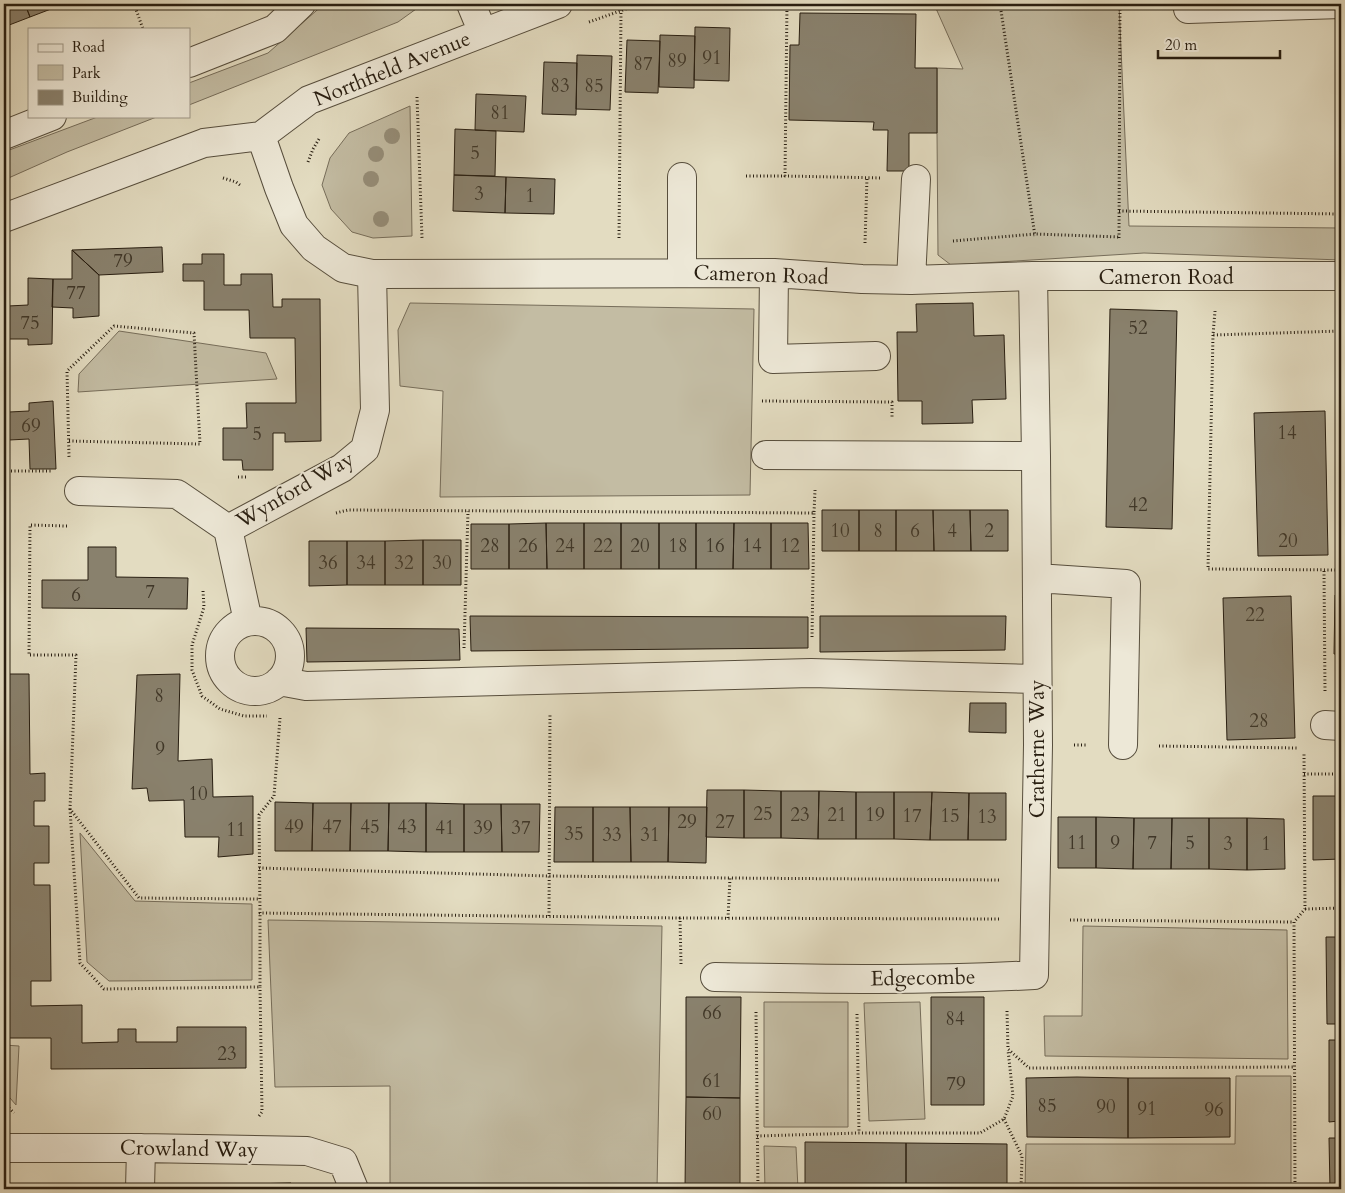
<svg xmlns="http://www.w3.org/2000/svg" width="1345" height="1193" viewBox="0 0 1345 1193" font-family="Cardo,serif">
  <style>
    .green { fill: #c3bca3; stroke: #766d5a }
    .building { fill: #89816d; stroke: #281e11 }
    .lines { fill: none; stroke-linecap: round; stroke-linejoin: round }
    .minor-casing { stroke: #574e3d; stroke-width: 30 }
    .path { stroke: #281e11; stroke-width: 3; stroke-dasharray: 1 2.5; stroke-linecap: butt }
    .minor { stroke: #ede8d7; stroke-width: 28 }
    .tree { fill: #958d78 }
    .labels { text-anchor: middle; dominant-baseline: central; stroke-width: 4; stroke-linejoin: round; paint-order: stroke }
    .number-label { font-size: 19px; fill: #403728 }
    .street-label { font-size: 21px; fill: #281e11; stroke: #ede8d7 }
  </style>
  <rect width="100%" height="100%" fill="#e3dcc1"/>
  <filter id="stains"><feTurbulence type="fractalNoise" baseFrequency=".004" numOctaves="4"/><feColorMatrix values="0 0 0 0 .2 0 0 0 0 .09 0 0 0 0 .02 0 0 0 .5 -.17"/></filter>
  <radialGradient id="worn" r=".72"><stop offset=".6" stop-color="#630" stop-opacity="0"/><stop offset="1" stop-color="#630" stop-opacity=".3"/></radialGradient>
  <path class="green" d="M324,4H423L398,22L189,105V83L268,53Z
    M934,4H1119L1129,226L1341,228V260L1144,253L951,265L938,255L937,133V68L963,69Z
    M410,106L412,236L373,238L352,232L331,209L322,185L330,158L349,133Z
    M100,116H159L67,152L4,180V152Z
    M410,303L754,309L750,495L440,497L443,391L400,386L398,330Z
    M119,331L266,353L277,379L78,392L79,374Z
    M80,833L135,901L252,904V980L109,981L87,962Z
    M268,920L662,926L657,1189H390V1086L275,1087Z
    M1083,926L1287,930L1288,1059L1045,1056L1044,1016H1082Z
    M764,1002H848V1127H764Z
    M920,1002L925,1119L869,1121L864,1003Z
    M4,1045L19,1046L16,1105L4,1091Z
    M1236,1076H1291V1189H1025L1026,1144H1235Z
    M764,1146L796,1147L798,1189H765Z"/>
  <path class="building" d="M4,4H25L30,17L4,27Z
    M25,4H64L30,17Z
    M800,13L916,14L915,68H937V133H909V171H887L888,130H873L874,122L789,120L790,45H799Z
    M695,27L730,28L729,81L694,80Z
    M660,35L695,36L694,88L659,87Z
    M627,40L660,41L658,93L625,92Z
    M577,55L612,56L610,110L576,109Z
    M544,62L577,63L576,115L542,114Z
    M476,94L526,96L524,132L475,130Z
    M455,129L496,131L495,176L454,175Z
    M454,175L506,177L505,213L453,211Z
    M506,177L555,179L554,214L505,213Z
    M162,247L163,272L99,275L72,250Z
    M72,250L99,275V316L73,318V308L52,307L53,279H72Z
    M202,254H224V285H241V274H272L273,307H282V299H320L321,441L285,442V433H273V470H243L242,460H223V428H247L246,403H296L295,338H250L249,310H204V281H183V264H202Z
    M28,278L53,279L52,344L28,345V339H8V306L28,305Z
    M973,303L974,336L1004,335L1006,399L972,400L973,423L922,424V401H898L897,332H917L916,304Z
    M4,306H8V379H4Z
    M1110,309L1177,311L1172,529L1106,527Z
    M4,379H8L9,440H4Z
    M53,401L56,469H30L29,439L9,440V412L29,411V403Z
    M1325,411L1328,555L1258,556L1254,413Z
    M822,510H859V551H822Z
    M859,510H896V551H859Z
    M896,510H933L934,551H896Z
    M933,510H970L971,551H934Z
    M970,510H1008V551H971Z
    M546,523L547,569H509V524Z
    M546,523H584V569H547Z
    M584,523H621V569H584Z
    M621,523H659V569H621Z
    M659,523H696V569H659Z
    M696,523H734L733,569H696Z
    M734,523H771V569H733Z
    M771,523H808L809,569H771Z
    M471,524H509V569H471Z
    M423,540H461V585H423Z
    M423,540V585H385V541Z
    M309,541H347V585L309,586Z
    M347,541H385V585H347Z
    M88,547H116V577L188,578L187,609L42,608V580H88Z
    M1335,595H1341V654H1334Z
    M1291,596L1295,738L1227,740L1223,598Z
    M470,616L808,617V648L471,651Z
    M820,616H1006L1005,650L820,652Z
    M306,628L459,629L460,660L307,662Z
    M4,674H29L30,774L45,773V801H34V826H49V863H34V885H50L51,981H31V1006L82,1005V1043L118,1042V1029H136V1042H177V1027H246V1068L51,1069V1038H4Z
    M180,674L178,761L212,759L213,797L253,796V854L218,857L219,837H185L184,800L149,801L147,788L132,789L137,675Z
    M970,703H1006V733L969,732Z
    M707,790H744V838L706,837Z
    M744,790L781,791V838H744Z
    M781,791H819L818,839L781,838Z
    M819,791L856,792V839H818Z
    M856,792H894V839H856Z
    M894,792H932L930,840L894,839Z
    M932,792L969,793L968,840H930Z
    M969,793H1006V840H968Z
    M1313,796H1341V859L1313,860Z
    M275,802L313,803L312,851H275Z
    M313,803H351L350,851H312Z
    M351,803H389L388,851H350Z
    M389,803H426V852L388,851Z
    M426,803L464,804V852H426Z
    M464,804H501L502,852H464Z
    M501,804H540L539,852H502Z
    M555,807H593V862H554Z
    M593,807H630L631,862H593Z
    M630,807H669L668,862H631Z
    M669,807H707L706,863L668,862Z
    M1058,817H1096V868H1058Z
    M1096,817L1134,818L1133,869L1096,868Z
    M1134,818H1172L1171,869H1133Z
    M1172,818H1209V869H1171Z
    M1209,818H1247V870L1209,869Z
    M1247,818L1284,819L1285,869L1247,870Z
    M1326,937H1341V1189H1330L1329,1138H1340L1339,1121L1329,1122V1040H1338V1024H1327Z
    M686,997H741L740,1098L686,1097Z
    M931,997H984V1105H931Z
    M1077,1077L1128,1078V1138L1027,1137L1026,1078Z
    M1128,1078H1230V1137L1128,1138Z
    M686,1097L740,1098V1189H685Z
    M805,1142L906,1143V1189H805Z
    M906,1143L1007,1144V1189H906Z
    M291,1183V1189H250V1184Z"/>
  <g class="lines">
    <defs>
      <path id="minor" d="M471,4L483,33
        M1188,9L1341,4
        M189,63L275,29L301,4
        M4,135L52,116
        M261,136L279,188L294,225L314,248L343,268L372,274L774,273L862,279L911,280L1033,276H1341
        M682,177V273
        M4,218L204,143L261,136L309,100L558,4
        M774,273L773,359L876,356
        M911,280L916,179
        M766,455L1036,456
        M79,491L177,494L228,529L342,468L365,449L375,410L372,274
        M228,529L248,621
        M1037,578L1126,584L1123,745
        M220 656a35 35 0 1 1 70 0a35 35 0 1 1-70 0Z
        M279,681L306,686L811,673L1037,679
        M1325,725L1341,726
        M715,977C821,979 928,981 1034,975L1038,745L1036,456L1033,276
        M4,1148H141L307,1151L343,1162L354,1189
        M140,1189L141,1148"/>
    </defs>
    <use href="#minor" class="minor-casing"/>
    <path class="path" d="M134,4L143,29
      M787,4L785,176L882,178
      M1000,4L1035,236
      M1108,4L1120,9
      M1141,4L1153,5
      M589,22L640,4
      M417,97L422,238
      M308,162L313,149L319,139
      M746,176H785
      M223,178L236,182L240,185
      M1119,211L1341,214
      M619,238L621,10
      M1119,238L1120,4
      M953,241L1035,234L1119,237
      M865,243L867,177
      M1215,311L1213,335L1341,331
      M1213,335L1208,569L1341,570
      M762,401L892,402V419
      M69,441L200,444L194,333L114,326L67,371L69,457
      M4,471H51
      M238,477H248
      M336,513L348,510L814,513L815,490
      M67,526L30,525L29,655H76L70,809L139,898L260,899
      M1324,571L1325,691
      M203,591L204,607L192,645V670L202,696L220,709L244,716H267
      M812,637L814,513
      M464,648L468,511
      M280,718L274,796L259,815L260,913L680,918
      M1074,745H1087
      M1159,746L1297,748
      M1304,774H1341
      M70,809L80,963L104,989L260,987V913
      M259,868L549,876L730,878
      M1305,909L1341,908
      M549,916L550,714
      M728,918L730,878L1001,880
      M1070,920L1294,922
      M681,964L680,918L1001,919
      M1007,1011L1008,1049L1029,1068L1295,1067
      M756,1012L758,1189
      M857,1014L859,1133
      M4,1103L14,1113
      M259,1116L262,1112L260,987
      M1004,1119L1022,1156L1021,1189
      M757,1136L859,1133H980L1004,1119L1013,1096L1008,1050
      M1295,1189L1294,922L1305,909L1304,754"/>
    <use href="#minor" class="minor"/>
  </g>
  <g class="tree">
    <circle cx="392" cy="136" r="8"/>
    <circle cx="376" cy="154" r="8"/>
    <circle cx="371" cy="179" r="8"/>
    <circle cx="381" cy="219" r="8"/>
  </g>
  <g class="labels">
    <g class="number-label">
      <text x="712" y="58">91</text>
      <text x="677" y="61">89</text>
      <text x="643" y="64">87</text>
      <text x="560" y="86">83</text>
      <text x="594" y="86">85</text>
      <text x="500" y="113">81</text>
      <text x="475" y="153">5</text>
      <text x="479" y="194">3</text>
      <text x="530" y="196">1</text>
      <text x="123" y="261">79</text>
      <text x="76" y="293">77</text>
      <text x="30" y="323">75</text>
      <text x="1138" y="328">52</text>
      <text x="31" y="426">69</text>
      <text x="1287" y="433">14</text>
      <text x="257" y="434">5</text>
      <text x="1138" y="505">42</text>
      <text x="840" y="531">10</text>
      <text x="878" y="531">8</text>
      <text x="915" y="531">6</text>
      <text x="952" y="531">4</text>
      <text x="989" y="531">2</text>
      <text x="1288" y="541">20</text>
      <text x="490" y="546">28</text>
      <text x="528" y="546">26</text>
      <text x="565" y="546">24</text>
      <text x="603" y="546">22</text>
      <text x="640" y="546">20</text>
      <text x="678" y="546">18</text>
      <text x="715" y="546">16</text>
      <text x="752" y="546">14</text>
      <text x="790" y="546">12</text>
      <text x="328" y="563">36</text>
      <text x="366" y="563">34</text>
      <text x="404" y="563">32</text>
      <text x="442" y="563">30</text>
      <text x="150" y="592">7</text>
      <text x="76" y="595">6</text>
      <text x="1255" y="615">22</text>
      <text x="159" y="696">8</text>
      <text x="1259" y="721">28</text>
      <text x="160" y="749">9</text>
      <text x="198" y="794">10</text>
      <text x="763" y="814">25</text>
      <text x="800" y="815">23</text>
      <text x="837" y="815">21</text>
      <text x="875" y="815">19</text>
      <text x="912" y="816">17</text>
      <text x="950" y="816">15</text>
      <text x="987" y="817">13</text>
      <text x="687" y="822">29</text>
      <text x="725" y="822">27</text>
      <text x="294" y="827">49</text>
      <text x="332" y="827">47</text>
      <text x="370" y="827">45</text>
      <text x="407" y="827">43</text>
      <text x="445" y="828">41</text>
      <text x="483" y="828">39</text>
      <text x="521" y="828">37</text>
      <text x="236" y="830">11</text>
      <text x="574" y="834">35</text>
      <text x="612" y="835">33</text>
      <text x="650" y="835">31</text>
      <text x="1077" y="843">11</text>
      <text x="1115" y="843">9</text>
      <text x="1152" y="843">7</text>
      <text x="1190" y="843">5</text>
      <text x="1228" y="844">3</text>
      <text x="1266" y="844">1</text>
      <text x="712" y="1013">66</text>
      <text x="955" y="1019">84</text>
      <text x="227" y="1054">23</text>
      <text x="712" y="1081">61</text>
      <text x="956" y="1084">79</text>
      <text x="1047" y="1106">85</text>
      <text x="1106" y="1107">90</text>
      <text x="1147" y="1109">91</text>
      <text x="1214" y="1110">96</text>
      <text x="712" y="1114">60</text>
    </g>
    <g class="street-label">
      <text transform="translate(392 69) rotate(-22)">Northfield Avenue</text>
      <text transform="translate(761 275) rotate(2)">Cameron Road</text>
      <text x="1166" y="277">Cameron Road</text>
      <text transform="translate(295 490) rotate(-30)">Wynford Way</text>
      <text transform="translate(1037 749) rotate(-90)">Cratherne Way</text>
      <text transform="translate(923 978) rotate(-1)">Edgecombe</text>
      <text transform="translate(189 1149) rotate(1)">Crowland Way</text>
    </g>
  </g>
  <rect width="1345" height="1193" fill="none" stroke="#e3dcc1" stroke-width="20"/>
  <rect x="5" y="5" width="1335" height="1183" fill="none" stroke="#281e11" stroke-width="2.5"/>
  <rect x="10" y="10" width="1325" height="1173" fill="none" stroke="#281e11"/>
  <rect x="28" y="28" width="162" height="90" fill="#ede8d7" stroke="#9e9788"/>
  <rect x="38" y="44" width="25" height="8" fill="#ede8d7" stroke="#9e9788"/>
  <text x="72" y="52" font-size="15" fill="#281e11">Road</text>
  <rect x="38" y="65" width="25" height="15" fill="#c3bca3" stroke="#9e9788"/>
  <text x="72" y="78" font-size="15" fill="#281e11">Park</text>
  <rect x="38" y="90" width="25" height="15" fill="#89816d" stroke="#9e9788"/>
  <text x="72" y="102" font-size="15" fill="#281e11">Building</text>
  <path d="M1158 50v8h122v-8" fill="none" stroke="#281e11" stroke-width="2.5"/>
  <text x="1165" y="50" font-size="15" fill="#281e11" stroke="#ede8d7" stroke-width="4" paint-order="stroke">20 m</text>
  <rect width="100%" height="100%" filter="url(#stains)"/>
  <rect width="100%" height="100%" fill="url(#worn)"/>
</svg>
